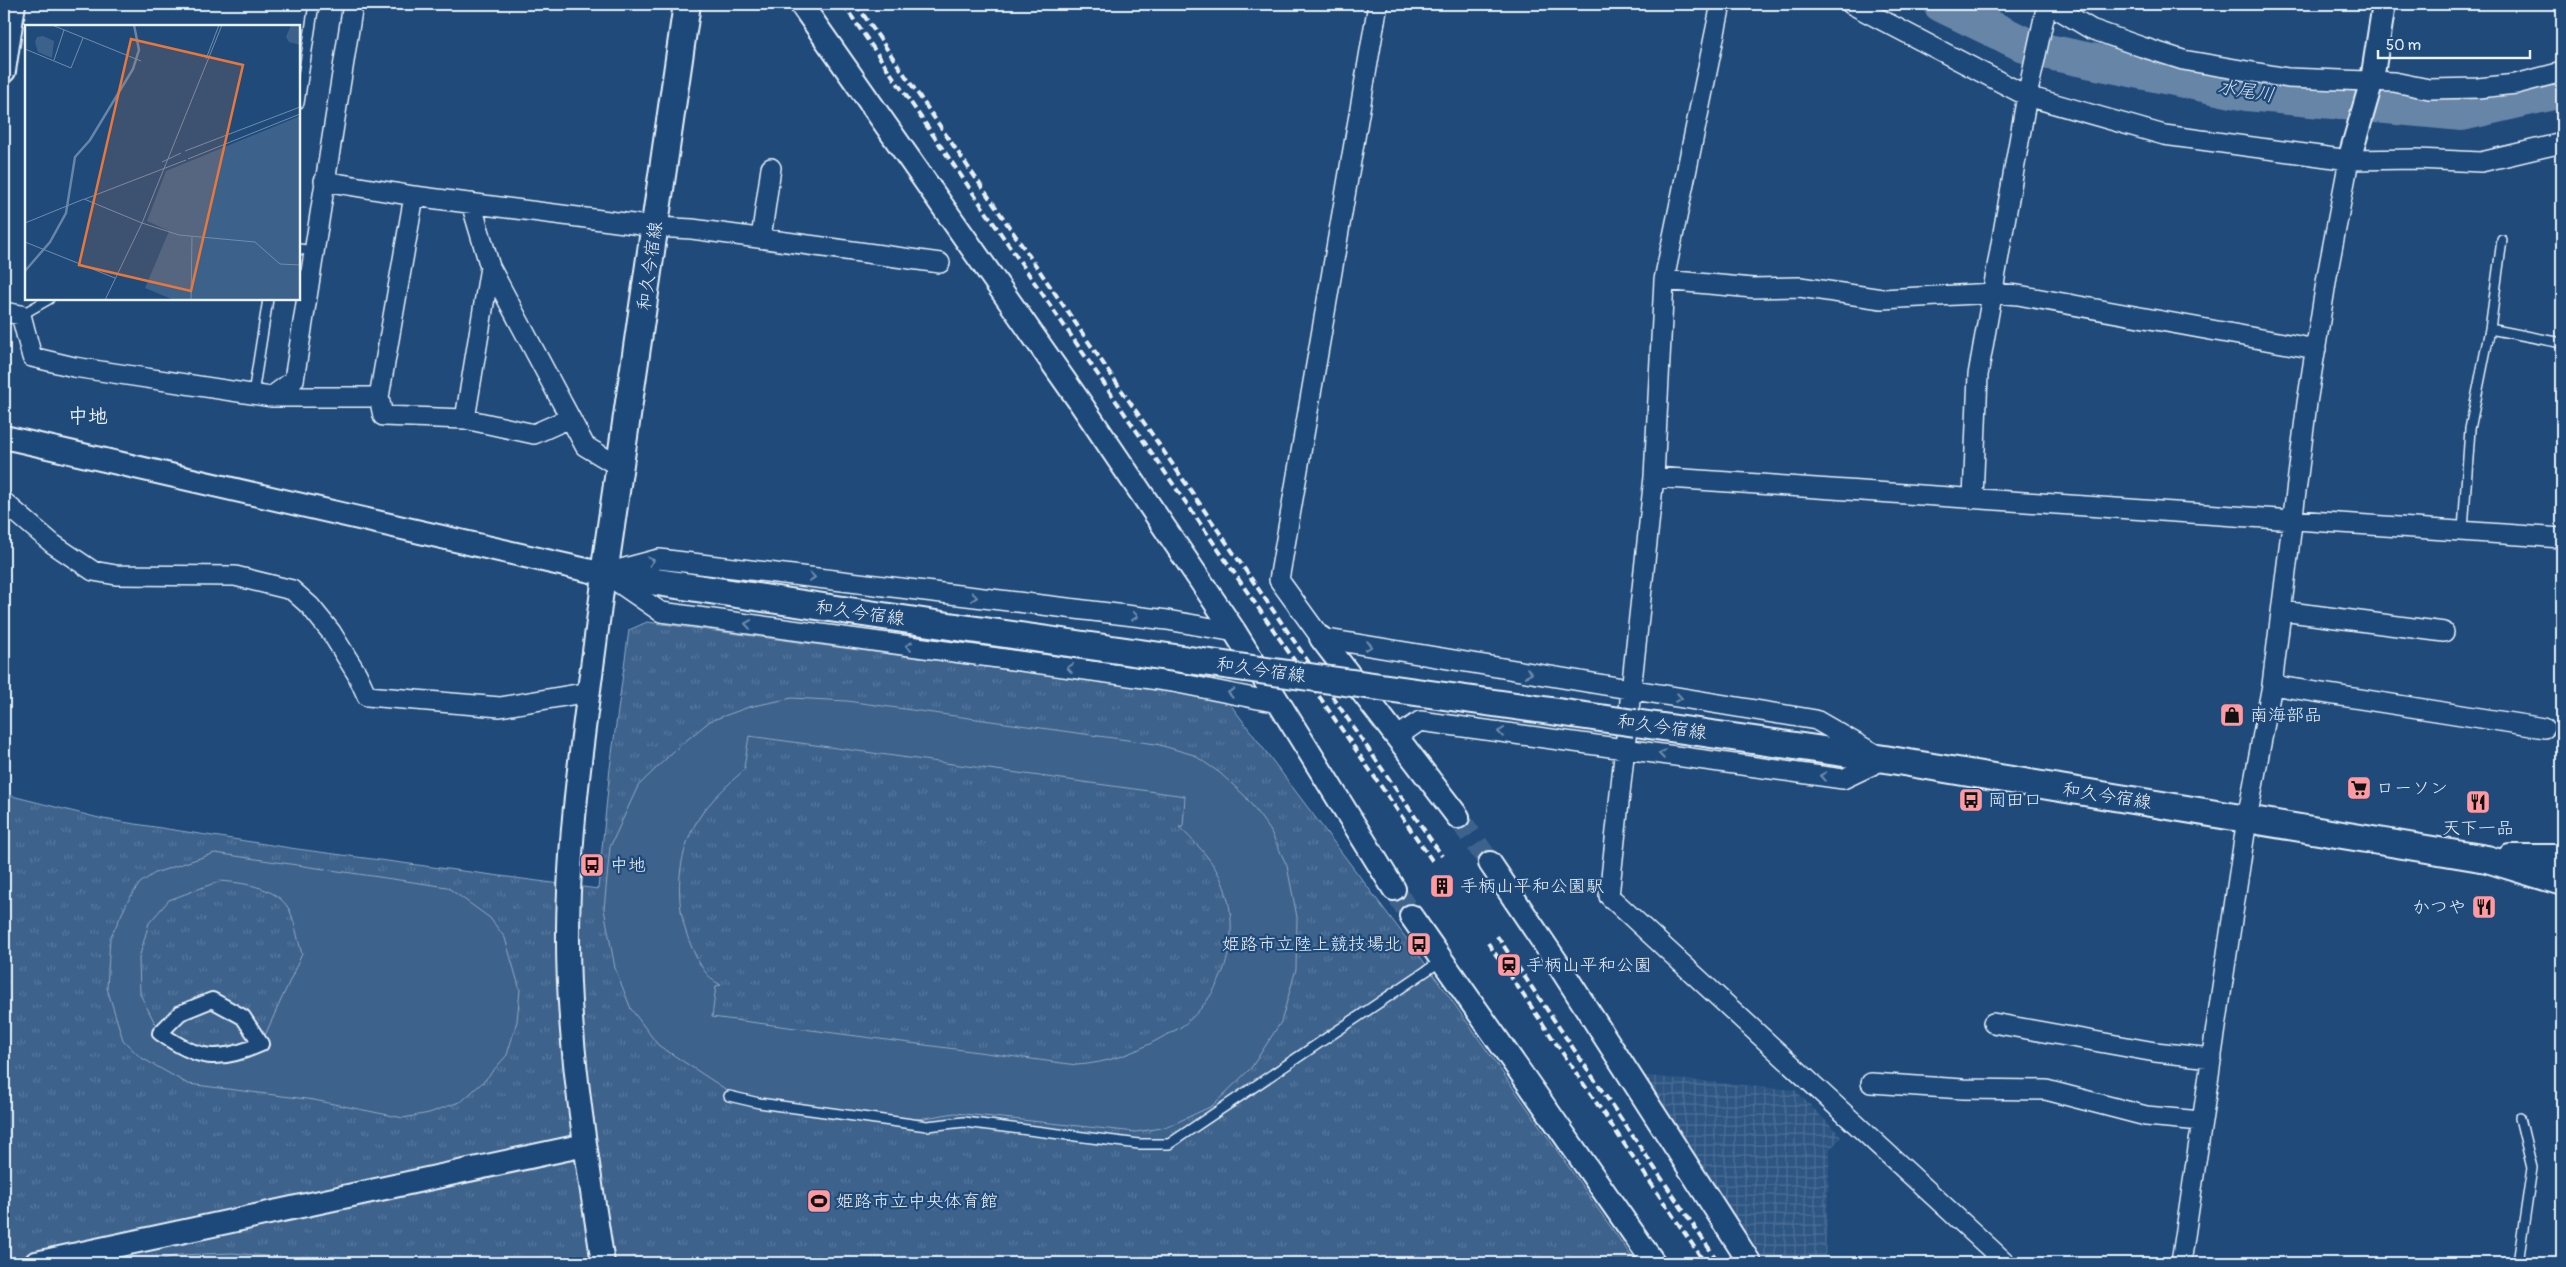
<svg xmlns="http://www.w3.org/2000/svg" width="2566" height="1267" viewBox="0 0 2566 1267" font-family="Pangolin,'Klee One',sans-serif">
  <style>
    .industrial { fill: url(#industrial-grid) }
    .park { fill: url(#park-tufts); stroke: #92aac2 }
    .pitch { fill: #3c628c; stroke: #92aac2; fill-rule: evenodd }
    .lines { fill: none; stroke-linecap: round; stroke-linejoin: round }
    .river { stroke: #6685a7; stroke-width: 36 }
    .tertiary-tunnel { stroke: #3d638d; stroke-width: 22; stroke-dasharray: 22 11; stroke-linecap: butt }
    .service-casing { stroke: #e8f1f8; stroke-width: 12 }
    .pedestrian-casing { stroke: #e8f1f8; stroke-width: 18 }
    .minor-casing { stroke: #e8f1f8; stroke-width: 22 }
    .tertiary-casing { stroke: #e8f1f8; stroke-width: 26 }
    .secondary-casing { stroke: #e8f1f8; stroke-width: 30 }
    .service { stroke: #1f4a7a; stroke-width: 9 }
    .pedestrian { stroke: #1f4a7a; stroke-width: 14 }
    .minor { stroke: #1f4a7a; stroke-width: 19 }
    .tertiary { stroke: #1f4a7a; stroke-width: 22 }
    .secondary { stroke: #1f4a7a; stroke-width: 26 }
    .rail { stroke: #e8f1f8; stroke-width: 4; stroke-dasharray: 8 4; stroke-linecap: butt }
    .secondary-bridge-casing { stroke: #e8f1f8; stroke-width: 30; stroke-linecap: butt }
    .secondary-bridge { stroke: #1f4a7a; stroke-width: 26 }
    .oneway { stroke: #6f8dac }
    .labels { text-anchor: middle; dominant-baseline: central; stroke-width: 4.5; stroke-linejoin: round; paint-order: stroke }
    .street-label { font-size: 18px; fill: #e8f1f8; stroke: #1f4a7a }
    .poi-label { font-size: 18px; fill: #e8f1f8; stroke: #1f4a7a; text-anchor: start }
    .water-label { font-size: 19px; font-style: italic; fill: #d4e1ec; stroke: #1f4a7a }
    .quarter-label { font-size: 20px; font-weight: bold; fill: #e8f1f8; stroke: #1f4a7a }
    .inset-river { fill: none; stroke: #6685a7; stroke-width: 2.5 }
    .inset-road { fill: none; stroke: #6f8dac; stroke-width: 1 }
    .view { fill: #e8773b; fill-opacity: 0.15; stroke: #e8773b; stroke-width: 2.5 }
    .inset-edge { fill: none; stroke: #e8f1f8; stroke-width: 2.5 }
  </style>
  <defs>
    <pattern id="industrial-grid" width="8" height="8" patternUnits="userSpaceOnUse" patternTransform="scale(1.25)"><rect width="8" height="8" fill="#2e5683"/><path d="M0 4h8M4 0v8" fill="none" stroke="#4c6f95"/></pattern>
    <pattern id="park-tufts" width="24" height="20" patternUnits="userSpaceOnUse" patternTransform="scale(1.25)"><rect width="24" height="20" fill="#3c628c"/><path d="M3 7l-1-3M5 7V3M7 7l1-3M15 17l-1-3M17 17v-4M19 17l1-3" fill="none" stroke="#58799d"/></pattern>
  </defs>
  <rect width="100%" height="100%" fill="#1f4a7a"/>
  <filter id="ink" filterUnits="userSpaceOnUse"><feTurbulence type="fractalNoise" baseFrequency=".02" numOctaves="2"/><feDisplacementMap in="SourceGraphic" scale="10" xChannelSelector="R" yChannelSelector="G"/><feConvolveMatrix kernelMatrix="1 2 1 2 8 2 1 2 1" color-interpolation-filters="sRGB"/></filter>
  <g filter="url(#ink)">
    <path class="industrial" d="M1637,1075L1795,1090L1842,1137L1830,1149L1825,1263H1767Z"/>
    <path class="park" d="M647,622L1213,697L1230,704L1436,978L1636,1263H4V794L103,819L297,849L598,889L610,768L629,630Z"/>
    <path class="pitch" d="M792,698L847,701L1156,744L1194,755L1220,773L1245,796L1270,830L1287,866L1297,917L1296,969L1281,1022L1251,1068L1212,1106L1167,1127L1136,1132L955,1113L912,1120L755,1100L730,1092L658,1045L631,1009L615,968L604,909L610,847L638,786L677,748L710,721L749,707ZM749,736L1185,796L1183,827H1179C1195,842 1210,857 1220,877C1244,929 1228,988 1185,1024C1178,1030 1167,1034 1159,1039C1132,1054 1107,1063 1077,1065L712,1017L716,986L721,985C705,978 696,958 690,943C673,902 676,849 703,812C716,795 731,782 746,768H744Z
      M215,853L447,887L490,918L505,938L520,990L517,1021L507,1055L484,1081L462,1101L429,1113L403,1118L314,1100L188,1084L140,1057L123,1040L107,988L110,938L129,899L140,883L155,873ZM220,881C243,883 272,886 287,906C294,915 298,942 302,954L261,1044L209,1057L160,1033L140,994L139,958L149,923L169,900Z
      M233,1253L287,1258V1263H147L179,1255Z"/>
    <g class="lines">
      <path class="river" d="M1941,4L2034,49L2246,93L2462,113L2562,90"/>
      <path class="tertiary-tunnel" d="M1458,817L1490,863
        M1394,889L1411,916"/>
      <defs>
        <path id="service" d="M299,103L314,4
          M299,249L314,251
          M21,315L49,299
          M2490,329L2562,343
          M253,394L268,299
          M2463,530L2470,429L2490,329L2502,240
          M729,1096L759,1103L927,1126L964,1122L1139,1144H1169L1441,961
          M2518,1263L2532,1168L2520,1118"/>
        <path id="pedestrian" d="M212,1000L243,1017L261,1044C218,1063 198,1060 160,1033L180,1013Z"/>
        <path id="minor" d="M1378,4L1279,580L1321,638L1816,720L1875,754
          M1721,4L1664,280L1654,477L1609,896L2006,1263
          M1851,4L2027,96L2164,135L2349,160L2417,159L2481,162L2562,143
          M2049,4L2091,29L2142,47L2183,60L2288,78L2394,82L2429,89L2478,88L2516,84L2562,72
          M324,181L414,196L656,227L692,229L940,263
          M761,238L771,168
          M490,267L585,446L620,467
          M1664,280L1753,288L1800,287L1882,299L1994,293L2018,295L2316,349
          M4,312L21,315L32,357L74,367L271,397L294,380L353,4
          M271,397H379L383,416L465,419L490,267L471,203
          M379,397L414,196
          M465,419L534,434L570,418
          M1654,477L2562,538
          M1973,498L1978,375L2027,96L2047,4
          M4,502L53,544L93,571L116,575L235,576L292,590L310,606L331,632L357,674L367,696L500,707L589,692
          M610,572L659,559L1167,620L1235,632
          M610,577L661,612L1173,682L1278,703
          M2282,611L2444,632
          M2272,685L2544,728
          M1398,736L1420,721L1843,779L1885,759
          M1993,1023L2155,1052L2212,1058
          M1871,1083L1963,1089L2046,1090L2146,1116L2201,1121
          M2181,1263L2247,819L2272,685L2307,403L2327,276L2349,160"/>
        <path id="tertiary" d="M801,4L1079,401L1235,632L1394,889
          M4,71L14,4
          M2349,160L2372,80L2384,4
          M4,437L604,574C590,692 569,810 568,930C567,1041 586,1153 603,1263
          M1321,638L1458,817
          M1490,863L1558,964L1750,1263
          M1411,916L1654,1263
          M36,1263L585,1145"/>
        <path id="secondary" d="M687,4L604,574L956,627
          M1635,723L1885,759L2487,859L2562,882
          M2510,858H2562"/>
      </defs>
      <use href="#service" class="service-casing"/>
      <use href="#pedestrian" class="pedestrian-casing"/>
      <use href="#minor" class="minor-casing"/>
      <use href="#tertiary" class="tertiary-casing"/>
      <use href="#secondary" class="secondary-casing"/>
      <use href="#service" class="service"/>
      <use href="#pedestrian" class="pedestrian"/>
      <use href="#minor" class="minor"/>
      <use href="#tertiary" class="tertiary"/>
      <use href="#secondary" class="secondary"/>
      <path class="rail" d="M843,4L1433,862
        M856,4L1442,856
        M1497,936L1719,1263
        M1488,943L1705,1263"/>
      <defs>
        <path id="secondary-bridge" d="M956,627L1635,723"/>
      </defs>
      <use href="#secondary-bridge" class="secondary-bridge-casing"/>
      <use href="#secondary-bridge" class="secondary-bridge"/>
    </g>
    <defs><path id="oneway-chevron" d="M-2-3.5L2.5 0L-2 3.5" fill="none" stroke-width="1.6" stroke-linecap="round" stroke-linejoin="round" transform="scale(1.25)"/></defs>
    <g class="oneway">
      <use href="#oneway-chevron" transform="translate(651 561) rotate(-14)"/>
      <use href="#oneway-chevron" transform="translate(812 577) rotate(7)"/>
      <use href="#oneway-chevron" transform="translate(974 597) rotate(7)"/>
      <use href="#oneway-chevron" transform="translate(1135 616) rotate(7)"/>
      <use href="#oneway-chevron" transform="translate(748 624) rotate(-172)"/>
      <use href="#oneway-chevron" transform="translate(909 646) rotate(-172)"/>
      <use href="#oneway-chevron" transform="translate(1369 646) rotate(9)"/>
      <use href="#oneway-chevron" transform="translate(1070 668) rotate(-172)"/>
      <use href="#oneway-chevron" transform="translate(1529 673) rotate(9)"/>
      <use href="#oneway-chevron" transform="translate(1231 693) rotate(-169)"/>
      <use href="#oneway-chevron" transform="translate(1679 698) rotate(9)"/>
      <use href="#oneway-chevron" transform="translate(1501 732) rotate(-172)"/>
      <use href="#oneway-chevron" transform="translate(1662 754) rotate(-172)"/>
      <use href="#oneway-chevron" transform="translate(1823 776) rotate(-172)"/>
    </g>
  </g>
  <defs>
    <symbol id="shop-square" viewBox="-11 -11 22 22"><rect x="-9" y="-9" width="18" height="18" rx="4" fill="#ff9aa2" stroke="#1f4a7a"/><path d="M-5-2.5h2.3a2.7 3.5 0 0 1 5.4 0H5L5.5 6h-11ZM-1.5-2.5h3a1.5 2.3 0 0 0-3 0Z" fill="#111"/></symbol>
    <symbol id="supermarket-square" viewBox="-11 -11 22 22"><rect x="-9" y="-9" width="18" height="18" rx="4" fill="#ff9aa2" stroke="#1f4a7a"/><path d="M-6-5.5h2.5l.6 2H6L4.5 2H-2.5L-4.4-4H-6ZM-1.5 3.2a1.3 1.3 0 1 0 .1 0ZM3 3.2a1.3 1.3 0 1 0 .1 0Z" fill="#111"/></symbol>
    <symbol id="bus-square" viewBox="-11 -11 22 22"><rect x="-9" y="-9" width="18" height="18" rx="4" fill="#ff9aa2" stroke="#1f4a7a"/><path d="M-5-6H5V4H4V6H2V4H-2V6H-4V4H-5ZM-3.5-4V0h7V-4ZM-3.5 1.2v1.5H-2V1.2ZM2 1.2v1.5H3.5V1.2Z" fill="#111"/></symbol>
    <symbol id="restaurant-square" viewBox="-11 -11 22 22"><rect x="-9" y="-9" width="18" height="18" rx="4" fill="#ff9aa2" stroke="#1f4a7a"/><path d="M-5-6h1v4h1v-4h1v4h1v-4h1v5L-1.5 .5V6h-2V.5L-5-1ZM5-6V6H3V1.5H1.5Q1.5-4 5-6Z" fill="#111"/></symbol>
    <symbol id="building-square" viewBox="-11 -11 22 22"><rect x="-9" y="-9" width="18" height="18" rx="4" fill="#ff9aa2" stroke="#1f4a7a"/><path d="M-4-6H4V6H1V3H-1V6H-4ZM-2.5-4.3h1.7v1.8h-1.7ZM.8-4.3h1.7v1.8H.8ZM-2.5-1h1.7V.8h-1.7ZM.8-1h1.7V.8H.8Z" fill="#111"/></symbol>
    <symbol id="station-square" viewBox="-11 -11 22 22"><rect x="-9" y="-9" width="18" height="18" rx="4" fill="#ff9aa2" stroke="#1f4a7a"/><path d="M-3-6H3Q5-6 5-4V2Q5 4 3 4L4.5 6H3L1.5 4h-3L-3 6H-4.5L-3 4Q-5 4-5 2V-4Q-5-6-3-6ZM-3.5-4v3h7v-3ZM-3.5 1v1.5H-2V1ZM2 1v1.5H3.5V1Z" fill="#111"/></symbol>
    <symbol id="stadium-square" viewBox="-11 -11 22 22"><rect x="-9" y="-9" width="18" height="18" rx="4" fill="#ff9aa2" stroke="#1f4a7a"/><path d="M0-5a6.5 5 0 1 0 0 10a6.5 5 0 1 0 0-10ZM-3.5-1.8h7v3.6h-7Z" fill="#111"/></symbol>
  </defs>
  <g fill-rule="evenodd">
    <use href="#shop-square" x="2218" y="701" width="28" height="28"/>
    <use href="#supermarket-square" x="2345" y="774" width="28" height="28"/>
    <use href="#bus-square" x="1957" y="786" width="28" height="28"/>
    <use href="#restaurant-square" x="2464" y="788" width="28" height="28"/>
    <use href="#bus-square" x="578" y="851" width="28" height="28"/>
    <use href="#building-square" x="1428" y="872" width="28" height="28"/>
    <use href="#restaurant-square" x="2470" y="893" width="28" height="28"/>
    <use href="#bus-square" x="1405" y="930" width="28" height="28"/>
    <use href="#station-square" x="1495" y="951" width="28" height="28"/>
    <use href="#stadium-square" x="805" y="1187" width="28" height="28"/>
  </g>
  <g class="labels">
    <g class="street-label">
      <text transform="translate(650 266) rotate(-82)">和久今宿線</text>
      <text transform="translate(860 613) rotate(8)">和久今宿線</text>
      <text transform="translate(1261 670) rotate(8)">和久今宿線</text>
      <text transform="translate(1662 727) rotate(8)">和久今宿線</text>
      <text transform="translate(2107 796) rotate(9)">和久今宿線</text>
    </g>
    <g class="poi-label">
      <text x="2250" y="715">南海部品</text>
      <text x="2376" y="788">ローソン</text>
      <text x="1988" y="800">岡田口</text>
      <text x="2478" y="828" text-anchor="middle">天下一品</text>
      <text x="610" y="865">中地</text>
      <text x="1460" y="886">手柄山平和公園駅</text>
      <text x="2466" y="907" text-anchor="end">かつや</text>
      <text x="1402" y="944" text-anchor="end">姫路市立陸上競技場北</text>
      <text x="1526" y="965">手柄山平和公園</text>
      <text x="836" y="1201">姫路市立中央体育館</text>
    </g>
    <g class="water-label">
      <text transform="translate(2246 91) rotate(9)">水尾川</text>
    </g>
    <g class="quarter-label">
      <text x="88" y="416">中地</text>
    </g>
  </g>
  <g transform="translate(25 25)">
    <rect width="275" height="275" fill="#1f4a7a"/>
    <path d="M266,0H275V20L264,17L261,12ZM18,11L29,16L27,33L13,27L10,17L12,12ZM275,91V275H149L120,263L144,206L122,196L141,146Z" fill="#3c628c"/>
    <path d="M156,144L170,148L177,163L165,198L156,205H146L136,200L132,184L145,150ZM159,150L168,156L170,167L158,198H145L134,189L148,152ZM152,214L159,219L161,227L150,249H139L134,238L141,219ZM140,233L151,238L148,247L137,243ZM190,221L212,240L208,257L194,267L180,265L168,253L175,226Z" fill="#3c628c" fill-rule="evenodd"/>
    <path class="inset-river" d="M0,246L25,217L41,188L50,132L65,115L108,44L114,25L109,0"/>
    <path class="inset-road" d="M27,0L116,36M0,24L46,43L58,13M181,34L194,0M29,35L39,5M160,126L275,82M163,134L275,89M137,137L156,128M60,174L161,135M0,198L59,174L117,198L197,0M0,217L90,253M80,275L117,198L154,210L230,217L255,239L275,240M166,275L167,212"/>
    <path class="view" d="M106,14L218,40L166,266L54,240Z"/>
    <rect width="275" height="275" class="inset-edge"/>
  </g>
  <rect width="2566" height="1267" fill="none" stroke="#1f4a7a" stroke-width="20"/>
  <rect x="10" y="10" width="2546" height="1247" fill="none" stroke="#e8f1f8" stroke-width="2" filter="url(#ink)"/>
  <path d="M2378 50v8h152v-8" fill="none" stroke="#e8f1f8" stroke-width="2.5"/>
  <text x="2386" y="50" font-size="15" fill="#e8f1f8" stroke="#1f4a7a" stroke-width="4" paint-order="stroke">50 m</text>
</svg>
